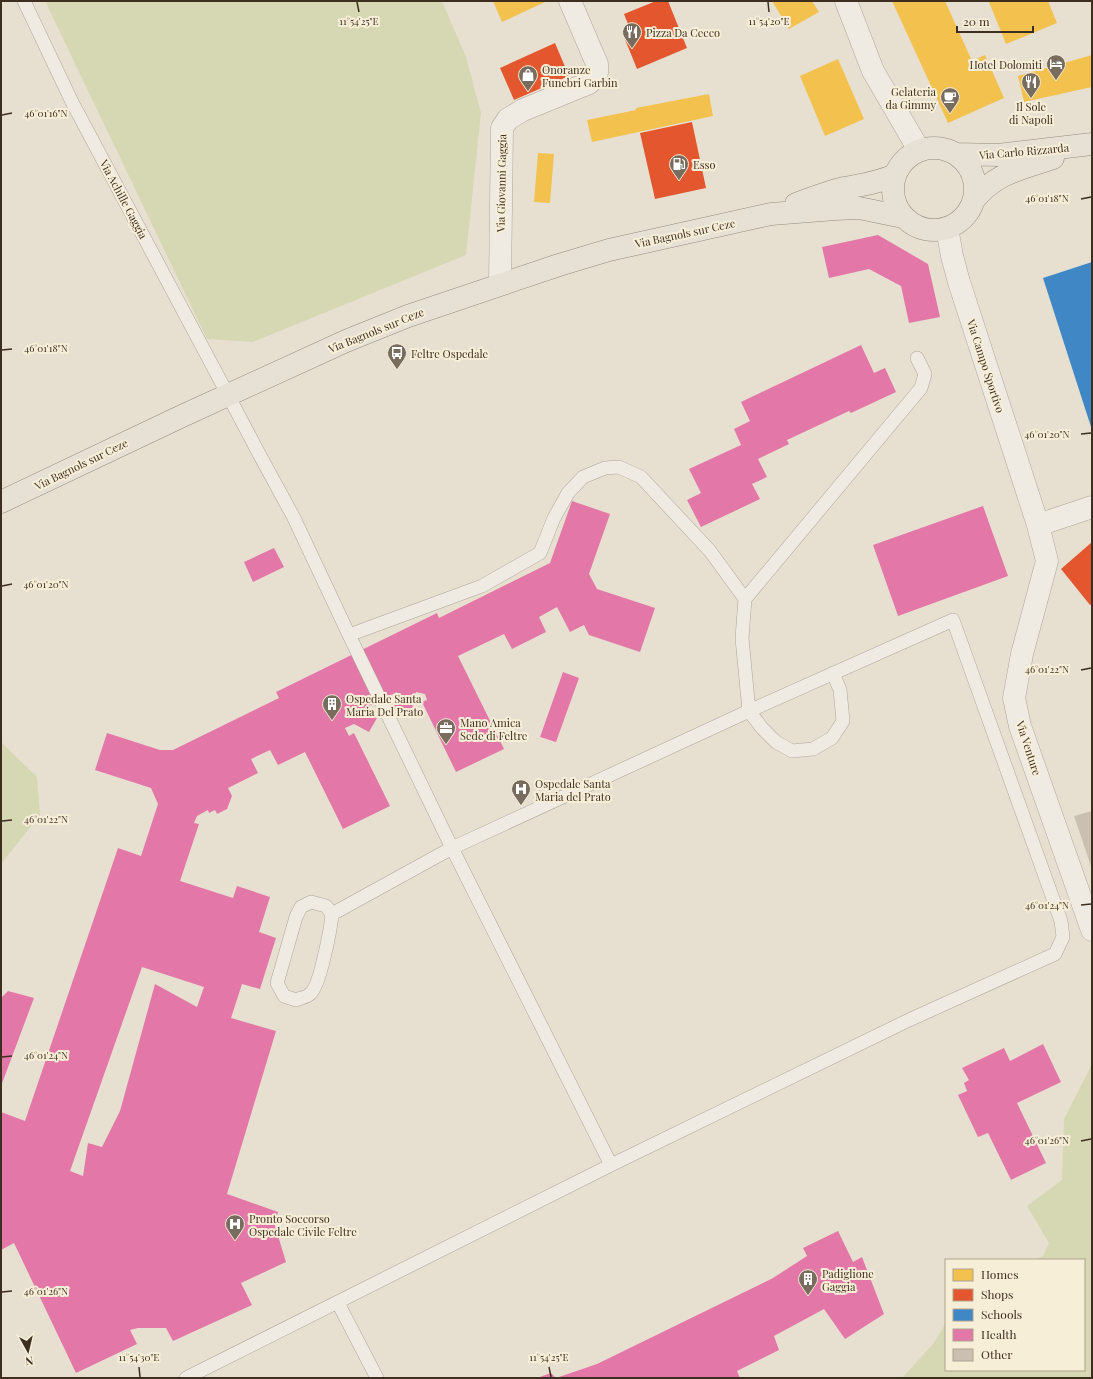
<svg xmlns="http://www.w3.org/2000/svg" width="1093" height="1379" viewBox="0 0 1093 1379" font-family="'Playfair Display',serif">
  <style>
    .green { fill: #d6d7b3 }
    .homes { fill: #f2c14e }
    .shops { fill: #e4572e }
    .schools { fill: #3f88c5 }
    .health { fill: #e377a8; fill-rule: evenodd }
    .building { fill: #cbbfb2 }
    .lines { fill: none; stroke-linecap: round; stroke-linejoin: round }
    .lane-casing { stroke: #ada599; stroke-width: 14 }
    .street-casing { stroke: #ada599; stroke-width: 23 }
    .primary-casing { stroke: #928b80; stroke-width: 23 }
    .lane { stroke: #efebe3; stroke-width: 13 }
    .street { stroke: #efebe3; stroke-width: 22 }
    .primary { stroke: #e6e1d4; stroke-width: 22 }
    .ticks { fill: none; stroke: #3d2e20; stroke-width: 1.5 }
    .labels { text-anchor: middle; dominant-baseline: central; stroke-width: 4; stroke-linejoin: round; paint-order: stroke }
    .poi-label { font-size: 11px; fill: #3d2e20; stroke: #f7eed8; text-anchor: start }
    .street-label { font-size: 11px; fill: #3d2e20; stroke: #f7eed8 }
    .ticks-label { font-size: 10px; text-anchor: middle; fill: #3d2e20; stroke: #f7eed8; stroke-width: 4; stroke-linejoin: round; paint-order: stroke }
  </style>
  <rect width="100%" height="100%" fill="#e7e0d1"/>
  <path class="green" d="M45,1H442L466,57L481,113L466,255L253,342L207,339Z
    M1,742L37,777L40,815L1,864Z
    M1092,1064V1378H902L933,1344L946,1323V1370H1084V1260H1035L1043,1256L1049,1243L1027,1206L1062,1180L1064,1119Z"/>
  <path class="homes" d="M493,1H544L545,2L502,22Z
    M772,1H812L819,12L789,29Z
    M892,1H945L972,61L985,55L1004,98L948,123Z
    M991,1H1048L1057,23L1006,44L989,2Z
    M1092,55V87L1024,102L1018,76Z
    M838,59L864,119L825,136L800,76Z
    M709,94L713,116L592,142L587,120L636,110V108Z
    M538,153L554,154L550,203L534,202Z"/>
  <path class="shops" d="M656,1H668L687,48L637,69L622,32L630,29L624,14Z
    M555,43L569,76L514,100L500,68Z
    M692,122L706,188L655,199L640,133Z
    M1092,542V604L1090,605L1061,569Z"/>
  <path class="schools" d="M1092,262V430L1043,278Z"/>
  <path class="health" d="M878,235L928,264L940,317L909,323L901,286L869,269L829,278L822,247Z
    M861,345L874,373L885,368L896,392L851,413L849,411L787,440L789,444L758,459L767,477L752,484L760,499L701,527L687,500L701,493L689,469L741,445L734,429L750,421L741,402Z
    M572,501L610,514L589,574L597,589L655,608L640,652L589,635L584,625L570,632L557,607L539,617L546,632L512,649L504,634L458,656L504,749L456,772L422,702L427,700L425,694L416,692L411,713L393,708L397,692L361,710L377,718L369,732L354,724L345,728L349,736L354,733L390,806L343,829L305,752L278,765L270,750L251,759L258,773L228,788L232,796L227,809L217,814L215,810L209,813L208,810L197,816L194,823L199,824L180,881L233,898L237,886L270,897L259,932L276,938L260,989L242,984L231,1018L276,1031L227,1194L278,1212L275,1226L286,1262L241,1283L252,1305L173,1341L166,1328H138L130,1330L137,1344L76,1373L14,1243L1,1250V1112L25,1121L118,848L141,856L158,804L151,788L95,770L107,733L160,750H173L279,698L276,692L437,613L439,618L550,563ZM142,967L204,987L197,1007L155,984L120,1111L102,1147L88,1143L83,1176L70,1171Z
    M983,506L1008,576L898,616L873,545Z
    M274,548L284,567L253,582L244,562Z
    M563,672L579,678L556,742L540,737Z
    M8,991L34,998L1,1086V998Z
    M1043,1044L1061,1082L1017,1103L1046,1163L1011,1180L988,1133L978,1137L958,1095L967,1091L964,1083L969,1080L962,1068L1004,1048L1010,1061Z
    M838,1231L853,1262L862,1257L884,1314L845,1339L824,1309L774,1336L779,1350L737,1371L740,1378H556L597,1364L773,1278L807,1256L803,1248Z
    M551,1373L556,1378H537Z"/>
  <path class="building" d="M1092,811V869L1074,816Z"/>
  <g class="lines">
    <defs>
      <path id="lane" d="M24,1L72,102L228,395L257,450L294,518L349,635L452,848L611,1165
        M349,635L482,586L540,553L554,518L568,493L583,477L605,468L619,467L641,477L710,551L745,599
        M833,673L840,690L843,721L832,738L813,749L792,751L776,742L762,728L749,711L742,638L745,599L921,388L925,374L917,358
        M311,902L326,906L332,914C331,927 320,987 310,994C307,997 300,998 296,1000L284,996L277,983L296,917L301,907Z
        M338,1303L377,1378
        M186,1378L611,1165L909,1020L1055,954L1063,937L1061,921L953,620L749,711L452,848L332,914"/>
      <path id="street" d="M846,1L873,71L919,150
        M947,228L952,256L959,282L1038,525L1047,561L1022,654L1014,698L1020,726L1092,930
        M500,284L502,128L508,119L523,110L589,83L597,73V64L570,1
        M1038,525L1092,507"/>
      <path id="primary" d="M893 189a41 41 0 1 1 82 0a41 41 0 1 1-82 0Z
        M956,154L998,155L1092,144
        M974,200C995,173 1021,169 1053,158
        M796,204C812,198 828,192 844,188C861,185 878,183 895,175
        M1,502L180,417L346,341L408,316L559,265L609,250L771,214L835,209L859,208L903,217"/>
    </defs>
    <use href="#lane" class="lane-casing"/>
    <use href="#street" class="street-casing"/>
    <use href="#primary" class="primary-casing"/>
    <use href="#lane" class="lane"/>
    <use href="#street" class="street"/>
    <use href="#primary" class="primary"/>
  </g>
  <path class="ticks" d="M357,2L359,12M768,2L769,12M2,115L12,113M1081,199L1091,197M2,350L12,349M1081,434L1091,433M2,586L12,584M1081,670L1091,668M2,821L12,820M1081,905L1091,904M2,1057L12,1056M1081,1141L1091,1139M2,1292L12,1291M139,1367L140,1377M549,1367L551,1377"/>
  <defs>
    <symbol id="restaurant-pin" viewBox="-11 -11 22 30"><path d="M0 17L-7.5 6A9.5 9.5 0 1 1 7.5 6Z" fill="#786c5e" stroke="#f7eed8"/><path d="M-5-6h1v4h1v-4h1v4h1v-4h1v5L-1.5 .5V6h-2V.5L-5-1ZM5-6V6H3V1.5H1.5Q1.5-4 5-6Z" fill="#fff"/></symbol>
    <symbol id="hotel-pin" viewBox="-11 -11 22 30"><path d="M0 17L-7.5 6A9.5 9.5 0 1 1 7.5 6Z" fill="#786c5e" stroke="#f7eed8"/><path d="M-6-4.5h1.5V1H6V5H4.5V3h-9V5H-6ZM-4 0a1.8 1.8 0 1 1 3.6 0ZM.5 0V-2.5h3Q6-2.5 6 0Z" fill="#fff"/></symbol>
    <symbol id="shop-pin" viewBox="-11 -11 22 30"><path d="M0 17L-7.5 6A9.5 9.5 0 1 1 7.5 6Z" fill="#786c5e" stroke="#f7eed8"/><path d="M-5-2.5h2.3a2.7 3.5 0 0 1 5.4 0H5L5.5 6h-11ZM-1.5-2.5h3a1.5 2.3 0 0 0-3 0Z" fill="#fff"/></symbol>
    <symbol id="cafe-pin" viewBox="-11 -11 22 30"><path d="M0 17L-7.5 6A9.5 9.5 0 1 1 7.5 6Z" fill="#786c5e" stroke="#f7eed8"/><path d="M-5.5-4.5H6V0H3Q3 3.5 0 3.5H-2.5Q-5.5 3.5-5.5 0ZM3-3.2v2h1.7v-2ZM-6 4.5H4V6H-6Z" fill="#fff"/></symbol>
    <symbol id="fuel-pin" viewBox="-11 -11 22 30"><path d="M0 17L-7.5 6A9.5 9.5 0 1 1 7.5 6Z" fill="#786c5e" stroke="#f7eed8"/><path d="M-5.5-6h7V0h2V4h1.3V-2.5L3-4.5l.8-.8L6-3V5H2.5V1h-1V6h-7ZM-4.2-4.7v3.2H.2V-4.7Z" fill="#fff"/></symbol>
    <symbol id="bus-pin" viewBox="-11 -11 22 30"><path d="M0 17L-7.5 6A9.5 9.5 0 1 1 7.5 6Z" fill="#786c5e" stroke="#f7eed8"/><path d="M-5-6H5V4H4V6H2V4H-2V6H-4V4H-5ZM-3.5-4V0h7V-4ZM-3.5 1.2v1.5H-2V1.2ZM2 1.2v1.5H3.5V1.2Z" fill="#fff"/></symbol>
    <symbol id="building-pin" viewBox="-11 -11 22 30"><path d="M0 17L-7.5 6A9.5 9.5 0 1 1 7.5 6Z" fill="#786c5e" stroke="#f7eed8"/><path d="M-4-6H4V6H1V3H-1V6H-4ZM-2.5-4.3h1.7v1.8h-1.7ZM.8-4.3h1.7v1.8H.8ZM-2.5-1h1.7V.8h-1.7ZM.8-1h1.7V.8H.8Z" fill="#fff"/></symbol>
    <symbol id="office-pin" viewBox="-11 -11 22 30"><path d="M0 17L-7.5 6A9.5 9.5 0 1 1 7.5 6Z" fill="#786c5e" stroke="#f7eed8"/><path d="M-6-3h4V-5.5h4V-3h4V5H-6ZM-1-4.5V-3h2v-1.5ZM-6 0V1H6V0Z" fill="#fff"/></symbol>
    <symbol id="hospital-pin" viewBox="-11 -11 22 30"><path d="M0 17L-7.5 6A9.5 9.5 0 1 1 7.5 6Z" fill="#786c5e" stroke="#f7eed8"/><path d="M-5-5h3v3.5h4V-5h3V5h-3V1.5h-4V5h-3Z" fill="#fff"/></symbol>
  </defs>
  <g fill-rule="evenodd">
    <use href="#restaurant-pin" x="621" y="21" width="22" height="30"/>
    <use href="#hotel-pin" x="1045" y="53" width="22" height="30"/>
    <use href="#shop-pin" x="517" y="64" width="22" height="30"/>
    <use href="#restaurant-pin" x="1020" y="71" width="22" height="30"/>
    <use href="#cafe-pin" x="939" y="86" width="22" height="30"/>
    <use href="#fuel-pin" x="668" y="153" width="22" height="30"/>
    <use href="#bus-pin" x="386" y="342" width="22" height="30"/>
    <use href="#building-pin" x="321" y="693" width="22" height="30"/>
    <use href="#office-pin" x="435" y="717" width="22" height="30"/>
    <use href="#hospital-pin" x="510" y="778" width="22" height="30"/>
    <use href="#hospital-pin" x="224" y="1213" width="22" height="30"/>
    <use href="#building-pin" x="797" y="1268" width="22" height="30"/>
  </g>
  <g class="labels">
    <g class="poi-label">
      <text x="646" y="32">Pizza Da Cecco</text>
      <text x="1042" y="64" text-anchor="end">Hotel Dolomiti</text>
      <text x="542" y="69">Onoranze<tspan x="542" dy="13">Funebri Garbin</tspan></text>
      <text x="936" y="91" text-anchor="end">Gelateria<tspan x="936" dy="13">da Gimmy</tspan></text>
      <text x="1031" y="106" text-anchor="middle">Il Sole<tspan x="1031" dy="13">di Napoli</tspan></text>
      <text x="693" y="164">Esso</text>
      <text x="411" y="353">Feltre Ospedale</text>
      <text x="346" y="698">Ospedale Santa<tspan x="346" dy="13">Maria Del Prato</tspan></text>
      <text x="460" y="722">Mano Amica<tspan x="460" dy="13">Sede di Feltre</tspan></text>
      <text x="535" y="783">Ospedale Santa<tspan x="535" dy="13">Maria del Prato</tspan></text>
      <text x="249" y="1218">Pronto Soccorso<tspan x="249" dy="13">Ospedale Civile Feltre</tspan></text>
      <text x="822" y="1273">Padiglione<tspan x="822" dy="13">Gaggia</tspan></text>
    </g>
    <g class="street-label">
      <text transform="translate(1024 151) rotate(-5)">Via Carlo Rizzarda</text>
      <text transform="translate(501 183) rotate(-89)">Via Giovanni Gaggia</text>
      <text transform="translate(124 199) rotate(62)">Via Achille Gaggia</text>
      <text transform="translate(685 233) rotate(-12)">Via Bagnols sur Ceze</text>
      <text transform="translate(376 330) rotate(-22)">Via Bagnols sur Ceze</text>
      <text transform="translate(986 366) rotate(72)">Via Campo Sportivo</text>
      <text transform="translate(81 464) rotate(-26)">Via Bagnols sur Ceze</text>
      <text transform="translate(1029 748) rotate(72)">Via Venture</text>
    </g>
  </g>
  <g class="ticks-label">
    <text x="359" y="25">11°54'25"E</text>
    <text x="769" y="25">11°54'20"E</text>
    <text x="46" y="117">46°01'16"N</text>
    <text x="1047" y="202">46°01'18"N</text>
    <text x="46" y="352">46°01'18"N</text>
    <text x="1047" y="438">46°01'20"N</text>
    <text x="46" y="588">46°01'20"N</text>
    <text x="1047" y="673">46°01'22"N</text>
    <text x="46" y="823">46°01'22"N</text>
    <text x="1047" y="909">46°01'24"N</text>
    <text x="46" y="1059">46°01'24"N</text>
    <text x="1047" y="1144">46°01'26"N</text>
    <text x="46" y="1295">46°01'26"N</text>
    <text x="139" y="1361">11°54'30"E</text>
    <text x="549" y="1361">11°54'25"E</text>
  </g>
  <rect width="1093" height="1379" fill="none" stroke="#3d2e20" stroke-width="4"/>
  <rect x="945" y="1259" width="140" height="112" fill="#f7eed8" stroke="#ada18e"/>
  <rect x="953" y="1269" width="20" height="12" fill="#f2c14e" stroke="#ada18e"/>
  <text x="981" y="1279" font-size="12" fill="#3d2e20">Homes</text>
  <rect x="953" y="1289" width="20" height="12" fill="#e4572e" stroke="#ada18e"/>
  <text x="981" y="1299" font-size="12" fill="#3d2e20">Shops</text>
  <rect x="953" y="1309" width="20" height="12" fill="#3f88c5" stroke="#ada18e"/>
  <text x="981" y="1319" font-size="12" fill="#3d2e20">Schools</text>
  <rect x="953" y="1329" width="20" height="12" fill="#e377a8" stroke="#ada18e"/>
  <text x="981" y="1339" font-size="12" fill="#3d2e20">Health</text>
  <rect x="953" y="1349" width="20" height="12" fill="#cbbfb2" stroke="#ada18e"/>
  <text x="981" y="1359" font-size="12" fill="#3d2e20">Other</text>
  <g transform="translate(28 1351) rotate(172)" stroke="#f7eed8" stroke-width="3" paint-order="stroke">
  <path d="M0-3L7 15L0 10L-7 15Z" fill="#3d2e20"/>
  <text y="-6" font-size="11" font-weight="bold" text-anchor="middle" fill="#3d2e20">N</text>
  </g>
  <path d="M957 26v6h76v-6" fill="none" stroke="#3d2e20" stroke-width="2"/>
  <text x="963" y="26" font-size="12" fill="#3d2e20" stroke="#f7eed8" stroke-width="3" paint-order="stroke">20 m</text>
</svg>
